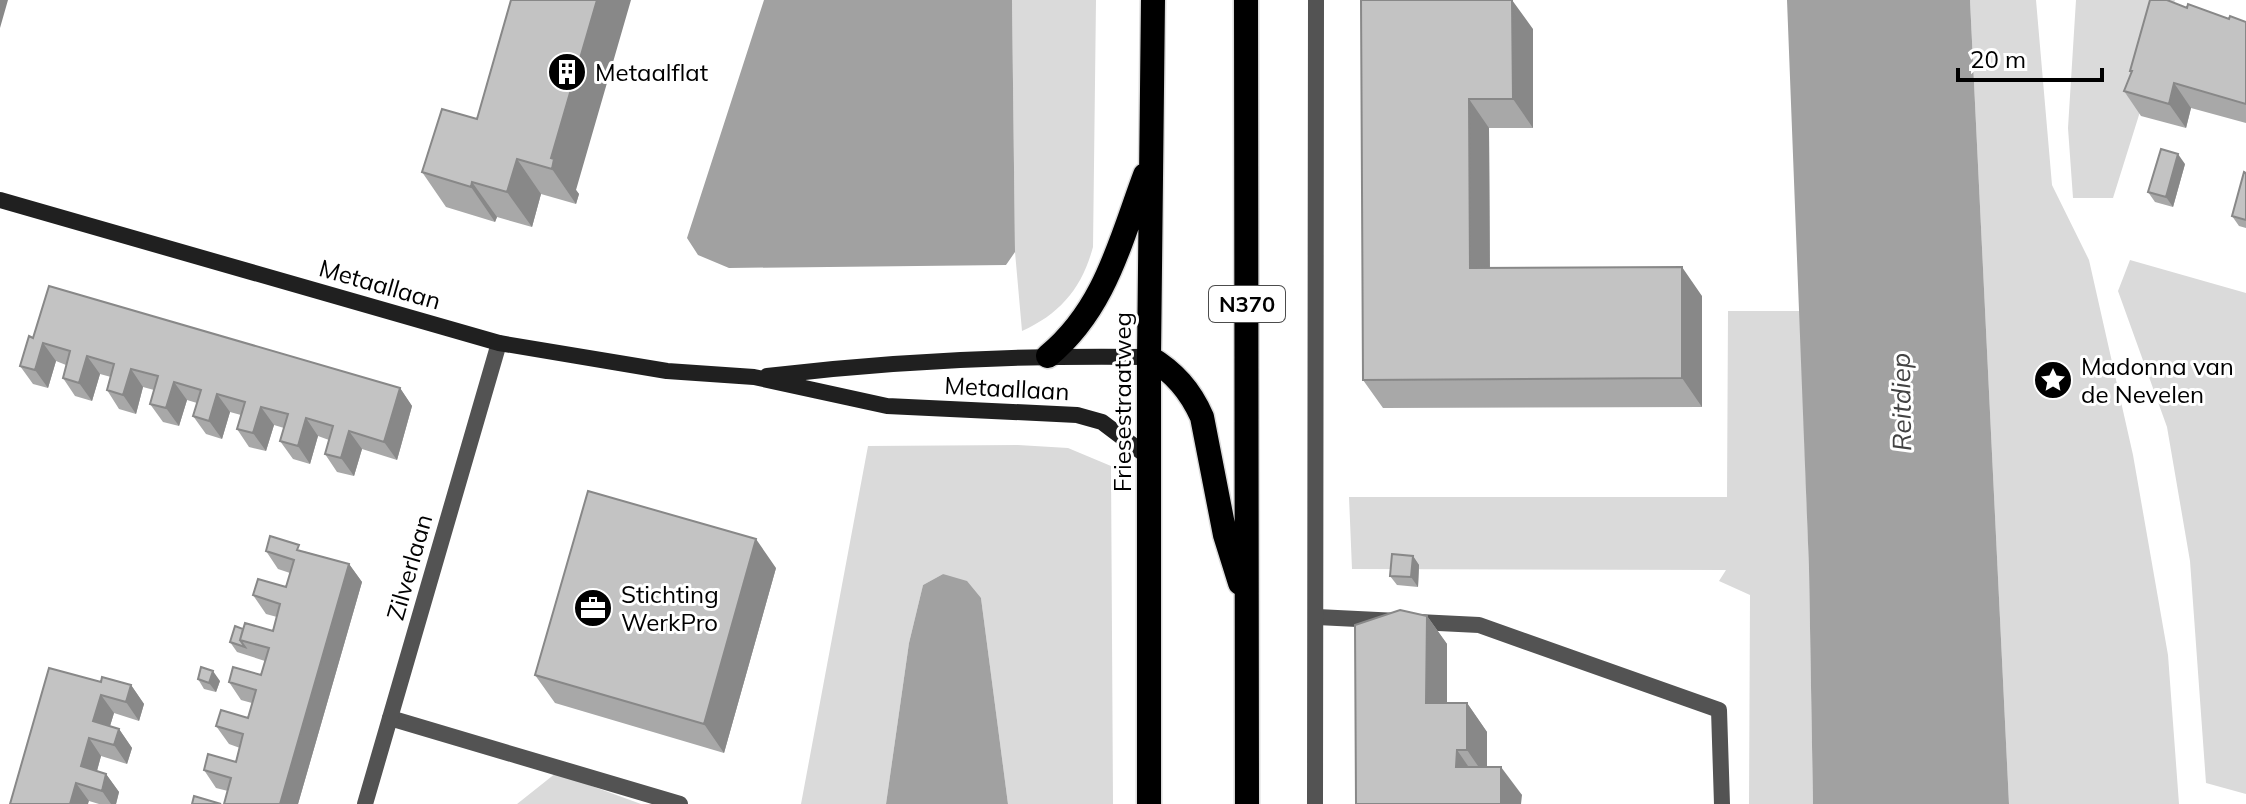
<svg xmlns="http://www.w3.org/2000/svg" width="2246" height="804" viewBox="0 0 2246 804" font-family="Mulish,sans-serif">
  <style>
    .green { fill: #dadada }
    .water { fill: #a1a1a1 }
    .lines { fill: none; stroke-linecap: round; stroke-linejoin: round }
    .highway-casing { stroke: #dbdbdb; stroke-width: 27 }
    .lane { stroke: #535353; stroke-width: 16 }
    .street { stroke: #535353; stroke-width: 16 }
    .secondary { stroke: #202020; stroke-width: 16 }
    .highway { stroke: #000; stroke-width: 24 }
    .wall { fill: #a8a8a8 }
    .shaded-wall { fill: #888 }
    .building { fill: #c3c3c3; stroke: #888; stroke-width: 2 }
    .labels { text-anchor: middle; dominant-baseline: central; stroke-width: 6; stroke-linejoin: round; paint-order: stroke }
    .shield { fill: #fff; stroke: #4c4c4c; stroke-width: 2 }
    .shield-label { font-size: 22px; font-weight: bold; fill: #000 }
    .poi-label { font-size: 24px; fill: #000; stroke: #fff; text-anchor: start }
    .street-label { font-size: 24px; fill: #000; stroke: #fff }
    .water-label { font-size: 26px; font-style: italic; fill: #424242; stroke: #fff }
  </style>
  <rect width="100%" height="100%" fill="#fff"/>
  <path class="green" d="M1012,0H1096L1093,247C1082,288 1060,314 1022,331L1015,252Z
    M1970,0H2036L2052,185L2089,260L2133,455L2168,655L2179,804H2009Z
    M2076,0H2175L2113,198H2073L2068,128Z
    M2130,260L2246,293V794L2206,783L2190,561L2167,427L2118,291Z
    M1728,311H1800L1809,569L1813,804H1749L1750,595L1719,581L1726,570L1352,569L1349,497H1727Z
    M1018,445L1068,448L1111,466L1113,804H1008L981,598L943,574L923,585L909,643L886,804H801L868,446Z
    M556,773L641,804H517Z"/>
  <path class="water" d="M764,0H1012L1015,252L1006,265L729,268L698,255L687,238Z
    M1787,0H1970L2009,804H1813L1809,569Z
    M943,574L967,581L981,598L1008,804H886L909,643L923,585Z"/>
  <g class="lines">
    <defs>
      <path id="highway" d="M1246,0L1247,804
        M1048,356C1105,309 1120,242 1145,175
        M1149,357C1174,372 1190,390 1202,417L1225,535L1240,583
        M1149,804V357L1153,0"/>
    </defs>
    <use href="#highway" class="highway-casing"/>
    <path class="lane" d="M1317,617L1479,625L1719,710L1722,804
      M390,718L680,804"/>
    <path class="street" d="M365,804L499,343
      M1315,804L1316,0"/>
    <path class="secondary" d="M0,200L499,343L667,371L754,377L887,406L1077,415L1102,422L1151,459
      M767,376C894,361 1021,355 1149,357"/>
    <use href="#highway" class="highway"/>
  </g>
  <path class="wall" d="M511,0L576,190L579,194L576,204L541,194L532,227L497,217L495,222L446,207L422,172L477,119Z
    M1361,0L1533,29V128H1489L1490,268L1702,296V407L1383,408L1363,380Z
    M2187,8L2229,19L2246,22V123L2191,108L2186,128L2141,116L2124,91L2131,73L2130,71Z
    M2185,164L2173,207L2155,202L2148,192Z
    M2246,173V228L2239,226L2232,216Z
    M33,338L400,388L412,406L397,460L362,449L354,476L337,472L325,454L329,440L318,436L310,464L293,459L280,441L284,428L274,425L266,451L249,447L237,429L241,415L230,412L222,439L206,434L193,416L197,403L187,400L179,426L163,422L150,404L154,390L143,387L136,414L119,409L107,390L111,377L100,374L92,401L75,396L63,378L66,365L56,361L48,388L33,384L20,366Z
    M266,551H303L349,564L362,582L298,804H224L228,791L216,788L204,770L236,762L240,748L229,744L216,726L248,718L252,703L241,700L229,682L261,675L265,661L237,652L230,642L243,629L273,631L277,617L266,614L253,595L286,587L290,573L278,569Z
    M1413,556L1419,565L1418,587L1397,585L1390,576Z
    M776,568L724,753L555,703L535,675Z
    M1427,616L1447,644V703H1467L1487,732V767L1522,795L1356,804Z
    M198,679L220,681L216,692L204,689Z
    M101,682L131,685L144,704L139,721L114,713L110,726L119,729L132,748L127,764L101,756L97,771L106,774L119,792L116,804H99L89,801L10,804Z"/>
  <path class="shaded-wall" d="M0,0H8L0,28Z
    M597,0H631L576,190L579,194L576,204L552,169L551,158Z
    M1512,0L1533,29V128L1513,99Z
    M2174,83L2191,108L2186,128L2169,104Z
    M1469,99L1489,128L1490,297L1470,268Z
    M2178,154L2185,164L2173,207L2166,197Z
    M517,159L541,194L532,227L507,192Z
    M472,182L497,217L495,222L471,187Z
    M1682,267L1702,296V407L1682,378Z
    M43,343L56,361L48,388L35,370Z
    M87,356L100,374L92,401L79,383Z
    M131,369L143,387L136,414L123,395Z
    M174,382L187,400L179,426L166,408Z
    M400,388L412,406L397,460L384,442Z
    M217,394L230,412L222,439L209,421Z
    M261,407L274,425L266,451L253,433Z
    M306,418L318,436L310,464L298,446Z
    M349,431L362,449L354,476L341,458Z
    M756,539L776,568L724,753L704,724Z
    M1413,556L1419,565L1418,587L1411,577Z
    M349,564L362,582L298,804H280Z
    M1427,616L1447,644V731L1426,703Z
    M213,671L220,681L216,692L209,683Z
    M131,685L144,704L139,721L126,702Z
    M101,695L114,713L106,739L93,721Z
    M1467,703L1487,732V779L1467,750Z
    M119,729L132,748L127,764L114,745Z
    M89,738L101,756L93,785L81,766Z
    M1457,750L1477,779L1456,767Z
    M1501,767L1522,795L1521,804H1501Z
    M106,774L119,792L116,804H111L102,791Z
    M76,783L89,801L88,804H70Z"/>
  <path class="building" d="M511,0H597L551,158L554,159L552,169L517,159L507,192L472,182L471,187L422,172L442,109L477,119Z
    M1361,0H1512L1513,99H1469L1470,268L1682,267V378L1363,380Z
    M2150,0H2167L2187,8L2188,4L2229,19L2230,16L2246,22V104L2174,83L2169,104L2124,91L2132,71H2130Z
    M2161,149L2178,154L2166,197L2148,192Z
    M2244,172L2246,173V220L2232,216Z
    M49,286L400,388L384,442L349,431L341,458L325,454L333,426L306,418L298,446L280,441L288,414L261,407L253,433L237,429L245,402L217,394L209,421L193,416L201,390L174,382L166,408L150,404L158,376L131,369L123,395L107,390L114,364L87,356L79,383L63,378L70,351L43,343L35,370L20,366L29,336L33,338Z
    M588,491L756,539L704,724L535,675Z
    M270,536L299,545L297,550L349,564L280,804H224L231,778L204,770L208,754L236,762L243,734L216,726L221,710L248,718L256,690L229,682L233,667L261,675L269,648L240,640L245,623L273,631L280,604L253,595L258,579L286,587L294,560L266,551Z
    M1392,554L1413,556L1411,577L1390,576Z
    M1400,610L1427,616L1426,703H1467V750H1457L1456,767H1501V804H1356L1355,625Z
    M235,626L243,629L240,640L245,647L230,642Z
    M201,667L213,671L209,683L198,679Z
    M49,668L101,682L102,677L131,685L126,702L101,695L93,721L119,729L114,745L89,738L81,766L106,774L102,791L76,783L70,804H10Z
    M194,796L221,804H192Z"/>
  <defs>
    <symbol id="building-disc" viewBox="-11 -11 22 22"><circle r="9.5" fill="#000" stroke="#fff"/><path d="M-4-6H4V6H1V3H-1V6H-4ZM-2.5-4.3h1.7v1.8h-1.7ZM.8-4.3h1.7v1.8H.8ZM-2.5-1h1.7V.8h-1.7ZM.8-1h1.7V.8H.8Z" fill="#fff"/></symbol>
    <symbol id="sight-disc" viewBox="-11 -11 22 22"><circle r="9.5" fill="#000" stroke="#fff"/><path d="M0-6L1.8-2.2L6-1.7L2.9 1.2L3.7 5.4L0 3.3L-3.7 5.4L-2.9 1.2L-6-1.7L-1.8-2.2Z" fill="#fff"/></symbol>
    <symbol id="office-disc" viewBox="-11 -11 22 22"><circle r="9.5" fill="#000" stroke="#fff"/><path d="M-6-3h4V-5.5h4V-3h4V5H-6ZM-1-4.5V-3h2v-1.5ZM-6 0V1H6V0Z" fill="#fff"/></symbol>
  </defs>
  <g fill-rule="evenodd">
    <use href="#building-disc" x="545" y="50" width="44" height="44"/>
    <use href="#sight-disc" x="2031" y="358" width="44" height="44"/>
    <use href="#office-disc" x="571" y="586" width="44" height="44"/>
  </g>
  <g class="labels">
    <rect class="shield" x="1209" y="286" width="76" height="36" rx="6"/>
    <g class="shield-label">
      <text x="1247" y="304">N370</text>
    </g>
    <g class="poi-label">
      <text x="595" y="72">Metaalflat</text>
      <text x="2081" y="366">Madonna van<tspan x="2081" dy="28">de Nevelen</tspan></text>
      <text x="621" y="594">Stichting<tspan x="621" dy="28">WerkPro</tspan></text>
    </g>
    <g class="street-label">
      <text transform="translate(380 284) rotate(16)">Metaallaan</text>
      <text transform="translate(1007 388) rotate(3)">Metaallaan</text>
      <text transform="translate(1122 402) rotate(-90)">Friesestraatweg</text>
      <text transform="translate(409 567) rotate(-74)">Zilverlaan</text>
    </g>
    <g class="water-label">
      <text transform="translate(1901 402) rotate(-91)">Reitdiep</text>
    </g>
  </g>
  <path d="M1958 68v12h144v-12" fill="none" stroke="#000000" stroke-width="4"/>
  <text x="1970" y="68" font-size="24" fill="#000000" stroke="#ffffff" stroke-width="6" paint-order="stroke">20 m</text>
</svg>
